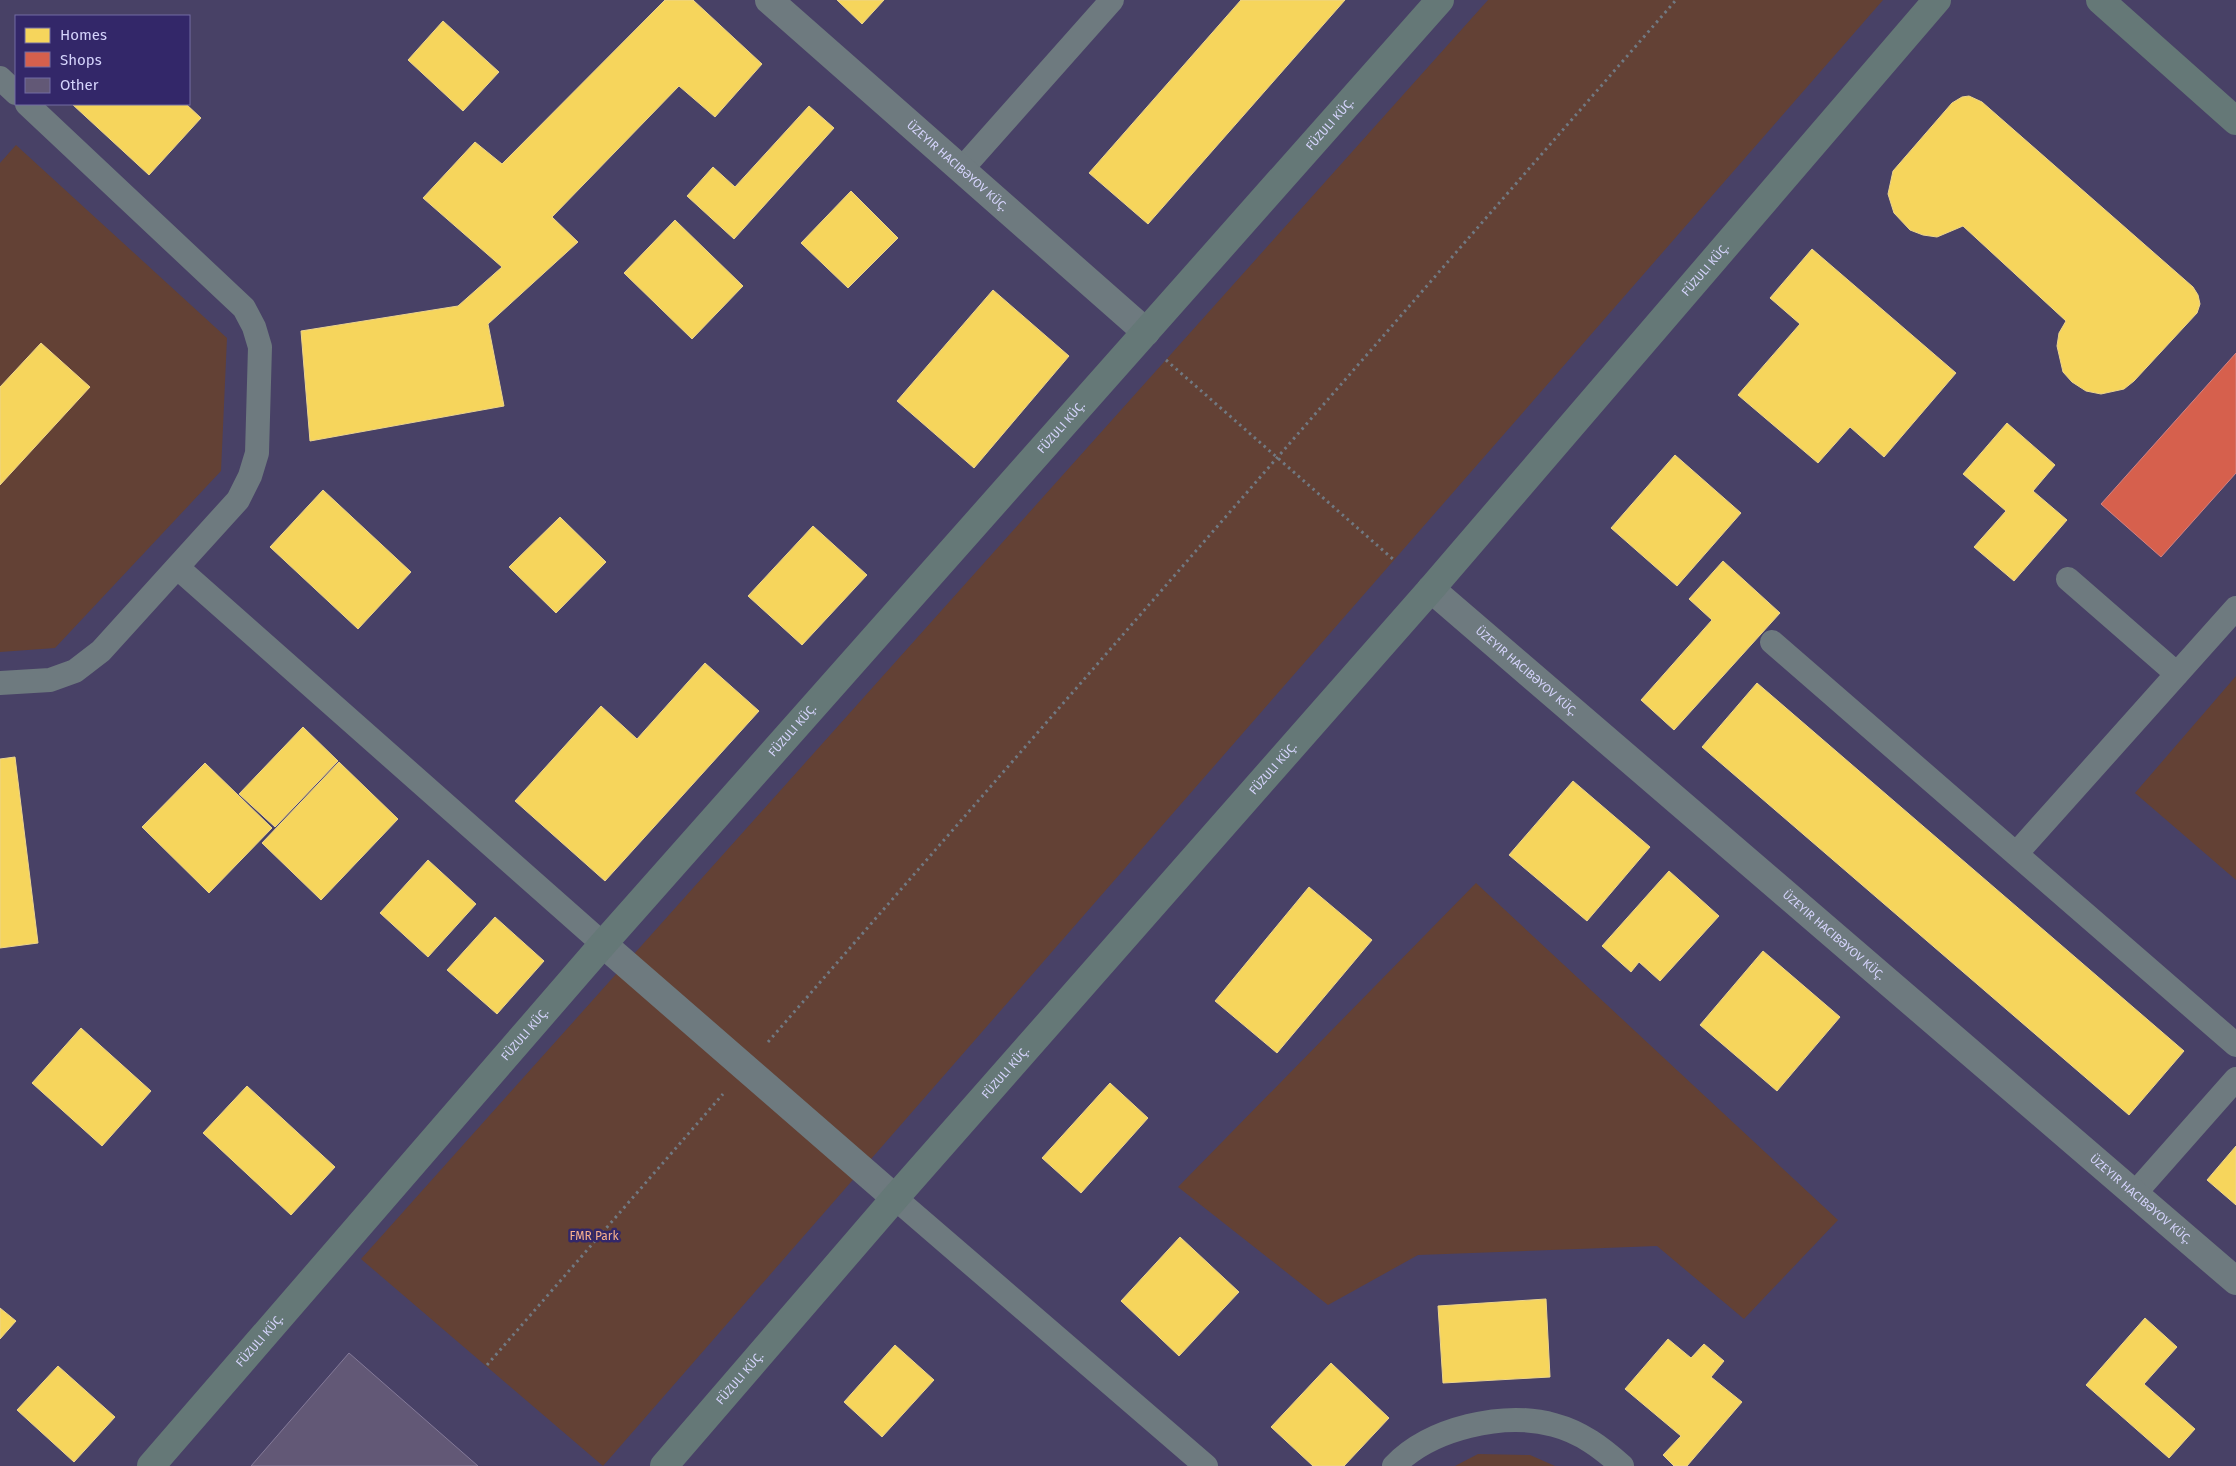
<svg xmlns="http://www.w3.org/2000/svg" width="2236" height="1466" viewBox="0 0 2236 1466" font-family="'Fira Sans',sans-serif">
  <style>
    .green { fill: #634135 }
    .homes { fill: #f6d55c; stroke: #ecd48c }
    .shops { fill: #d6604d; stroke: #d58281 }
    .building { fill: #625876; stroke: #847a99 }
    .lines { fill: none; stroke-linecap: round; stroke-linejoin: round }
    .path { stroke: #717982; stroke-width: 3; stroke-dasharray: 2.5 4; stroke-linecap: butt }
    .lane { stroke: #6e7a7f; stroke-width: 24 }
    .street { stroke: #6e7a7f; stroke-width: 28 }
    .secondary { stroke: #657877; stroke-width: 28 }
    .labels { text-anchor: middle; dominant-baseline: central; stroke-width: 5; stroke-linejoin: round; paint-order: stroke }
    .street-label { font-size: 12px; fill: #d4d3fb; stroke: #332769 }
    .park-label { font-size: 12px; fill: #f8b18e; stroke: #332769 }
  </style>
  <rect width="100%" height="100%" fill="#484166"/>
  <path class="green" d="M1488,0H1883L603,1466L361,1259Z
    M16,145L227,338L221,471L55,648L0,652V163Z
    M2236,676V880L2135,793Z
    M1476,883L1838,1220L1744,1319L1657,1246L1418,1255L1328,1305L1178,1187Z
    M1478,1454L1530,1455L1555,1466H1455Z"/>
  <path class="homes" d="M665,0H693L762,64L715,117L679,86L552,217L578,242L488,324L504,406L310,441L301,331L458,306L502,267L423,198L475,142L502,164Z
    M837,0H884L862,24Z
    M1241,0H1345L1148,224L1089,173Z
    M443,21L499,72L463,111L408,60Z
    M1969,96L1982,102L2193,287L2198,295L2200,304L2197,313L2134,381L2124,389L2101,394L2086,391L2072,382L2063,372L2057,346L2059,333L2066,321L1963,226L1937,237L1923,235L1910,230L1894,213L1888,194L1893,171L1952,103L1962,97Z
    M72,104H186L201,118L149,175Z
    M809,106L834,128L734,239L687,196L713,167L735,187Z
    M851,191L898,238L848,288L801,243Z
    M675,220L743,286L692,339L624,273Z
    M1812,249L1956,373L1884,457L1850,427L1818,463L1738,395L1800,324L1770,298Z
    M993,290L1069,356L974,468L897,401Z
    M41,343L90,387L0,485V387Z
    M2007,423L2055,465L2033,491L2067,520L2014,581L1974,547L2006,511L1963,474Z
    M1675,455L1741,513L1677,586L1611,528Z
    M323,490L411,572L358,629L270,547Z
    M560,517L606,562L556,613L509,567Z
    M813,526L867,575L802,645L748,596Z
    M1723,561L1780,613L1674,730L1641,700L1712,620L1689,599Z
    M705,663L759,711L605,881L515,801L601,706L637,739Z
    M1757,683L2184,1051L2129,1115L1702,747Z
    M303,727L338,761L275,827L239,794Z
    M15,757L38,943L0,948V759Z
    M339,762L398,819L321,900L262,843Z
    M205,763L272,828L209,893L142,827Z
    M1573,781L1650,847L1587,921L1509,855Z
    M428,860L476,904L428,957L380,913Z
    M1669,871L1719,916L1660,981L1639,962L1631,972L1602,946Z
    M1309,887L1372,940L1277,1053L1215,1001Z
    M495,917L544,961L497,1014L447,970Z
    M1763,951L1840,1017L1777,1091L1700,1025Z
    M81,1028L151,1091L102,1146L32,1083Z
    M1110,1083L1148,1118L1081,1193L1042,1158Z
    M247,1086L335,1167L291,1215L203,1133Z
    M2236,1146V1205L2207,1180Z
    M1180,1237L1239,1292L1179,1356L1121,1301Z
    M1546,1299L1550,1377L1443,1383L1438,1306Z
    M0,1308L16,1321L0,1339Z
    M2145,1318L2177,1347L2144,1384L2195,1429L2169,1458L2086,1385Z
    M1668,1339L1691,1358L1704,1344L1724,1361L1711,1377L1742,1402L1687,1466H1674L1663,1455L1681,1436L1625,1389Z
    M895,1345L934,1380L882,1437L844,1402Z
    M1331,1363L1389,1418L1344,1466H1313L1271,1427Z
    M58,1366L115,1417L74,1462L17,1410Z"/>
  <path class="shops" d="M2236,353V473L2161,557L2101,504Z"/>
  <path class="building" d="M349,1353L478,1466H251Z"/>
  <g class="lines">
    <path class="path" d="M1166,360L1394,560
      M768,1042L1676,0
      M487,1365L723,1094"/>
    <path class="lane" d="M0,78L16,93
      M961,170L1112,0
      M178,568L603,944
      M2068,579L2177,674
      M1772,642L2236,1045
      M0,683L50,680L75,671L101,651L238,500L250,476L257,453L260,347L254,327L244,308L27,104
      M2016,854L2236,608
      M2136,1192L2236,1079
      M895,1198L1206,1466
      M1394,1466C1430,1428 1504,1411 1554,1425C1581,1432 1602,1448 1622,1466"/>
    <g class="street">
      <path id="s1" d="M769,0L1146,332"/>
      <path id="s2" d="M1431,589L2236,1281"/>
      <path d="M603,944L895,1198"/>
    </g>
    <g class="secondary">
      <path d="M2100,0L2236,121"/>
      <path id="s3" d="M151,1466L603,944L1440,0"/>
      <path id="s4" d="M664,1466L895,1198L1431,589L1937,0"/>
    </g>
  </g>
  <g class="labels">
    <g class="street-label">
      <text stroke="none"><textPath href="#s3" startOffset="1786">FÜZULI KÜÇ.</textPath></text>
      <text stroke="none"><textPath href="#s1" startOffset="251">ÜZEYIR HACIBƏYOV KÜÇ.</textPath></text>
      <text stroke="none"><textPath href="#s4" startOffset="1586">FÜZULI KÜÇ.</textPath></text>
      <text stroke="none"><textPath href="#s3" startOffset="1381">FÜZULI KÜÇ.</textPath></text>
      <text stroke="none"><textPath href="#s2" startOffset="126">ÜZEYIR HACIBƏYOV KÜÇ.</textPath></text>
      <text stroke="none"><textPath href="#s3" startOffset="976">FÜZULI KÜÇ.</textPath></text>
      <text stroke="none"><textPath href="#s4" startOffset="926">FÜZULI KÜÇ.</textPath></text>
      <text stroke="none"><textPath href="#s2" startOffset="531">ÜZEYIR HACIBƏYOV KÜÇ.</textPath></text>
      <text stroke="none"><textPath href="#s3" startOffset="571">FÜZULI KÜÇ.</textPath></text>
      <text stroke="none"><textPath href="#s4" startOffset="521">FÜZULI KÜÇ.</textPath></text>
      <text stroke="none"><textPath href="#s2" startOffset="936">ÜZEYIR HACIBƏYOV KÜÇ.</textPath></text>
      <text stroke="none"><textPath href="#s3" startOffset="166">FÜZULI KÜÇ.</textPath></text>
      <text stroke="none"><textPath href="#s4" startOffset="116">FÜZULI KÜÇ.</textPath></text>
    </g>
    <g class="park-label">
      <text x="594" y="1236">FMR Park</text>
    </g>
  </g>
  <rect x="15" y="15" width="175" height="90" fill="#332769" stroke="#736ca3"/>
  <rect x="25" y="28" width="25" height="15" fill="#f6d55c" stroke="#736ca3"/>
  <text x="60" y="40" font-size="15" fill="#d4d3fb">Homes</text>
  <rect x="25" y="52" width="25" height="15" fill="#d6604d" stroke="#736ca3"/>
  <text x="60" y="65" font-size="15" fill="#d4d3fb">Shops</text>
  <rect x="25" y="78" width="25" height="15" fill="#625876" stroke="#736ca3"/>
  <text x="60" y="90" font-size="15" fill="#d4d3fb">Other</text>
</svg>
